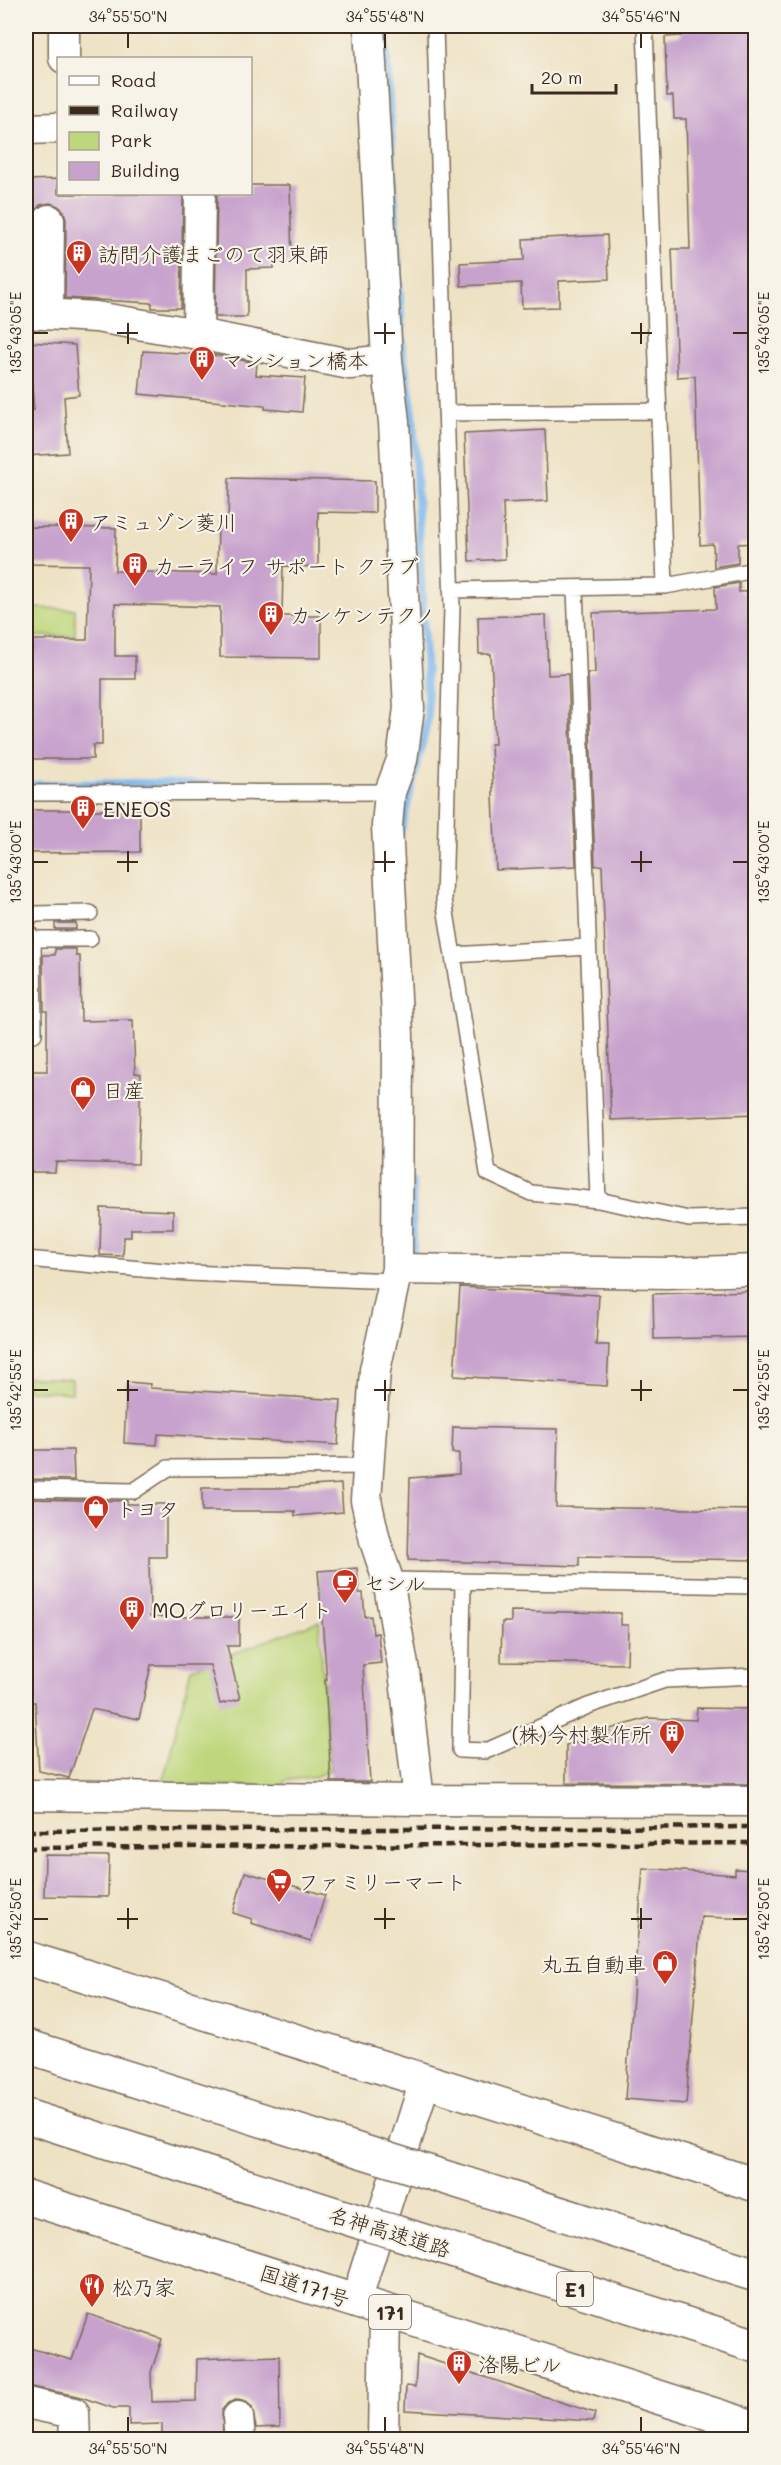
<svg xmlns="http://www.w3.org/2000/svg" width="781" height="2465" viewBox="0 0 781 2465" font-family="Mali,'Klee One',sans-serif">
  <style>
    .green { fill: #bed77c; stroke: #7c804d; stroke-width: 1.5 }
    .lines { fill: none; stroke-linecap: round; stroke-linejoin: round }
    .stream { stroke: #7cb7ed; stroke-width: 8 }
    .building { fill: #c7a2cd }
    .lane-casing { stroke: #7a6a58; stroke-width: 18 }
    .street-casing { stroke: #7a6a58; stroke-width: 33 }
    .highway-casing { stroke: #7a6a58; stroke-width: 36 }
    .lane { stroke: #fff; stroke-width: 15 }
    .street { stroke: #fff; stroke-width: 30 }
    .highway { stroke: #fff; stroke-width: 33 }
    .rail { stroke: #3b2a1e; stroke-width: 4.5; stroke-dasharray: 9 4.5; stroke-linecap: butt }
    .highway-bridge-casing { stroke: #7a6a58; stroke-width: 36; stroke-linecap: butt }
    .highway-bridge { stroke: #fff; stroke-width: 33 }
    .ticks { fill: none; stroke: #3b2a1e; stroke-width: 2 }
    .labels { text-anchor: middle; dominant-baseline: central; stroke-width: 4.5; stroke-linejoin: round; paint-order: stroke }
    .shield { fill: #f7f3e8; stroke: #73665b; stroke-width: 1.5 }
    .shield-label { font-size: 20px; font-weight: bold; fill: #3b2a1e }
    .poi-label { font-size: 21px; fill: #3b2a1e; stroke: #f7f3e8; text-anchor: start }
    .street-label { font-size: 21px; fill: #3b2a1e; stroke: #f7f3e8 }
    .neatline { fill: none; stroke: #3b2a1e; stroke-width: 2 }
    .ticks-label { font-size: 15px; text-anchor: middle; fill: #3b2a1e }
  </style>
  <rect width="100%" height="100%" fill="#f7f3e8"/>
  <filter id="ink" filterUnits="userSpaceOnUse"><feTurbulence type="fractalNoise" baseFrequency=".0167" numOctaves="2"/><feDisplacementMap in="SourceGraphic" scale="12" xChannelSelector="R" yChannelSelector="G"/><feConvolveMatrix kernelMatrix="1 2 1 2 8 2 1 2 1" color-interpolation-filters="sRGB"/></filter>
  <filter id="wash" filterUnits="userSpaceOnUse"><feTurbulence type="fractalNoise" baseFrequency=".008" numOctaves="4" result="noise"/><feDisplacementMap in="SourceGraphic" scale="24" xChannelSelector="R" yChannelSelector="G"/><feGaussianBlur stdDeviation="1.35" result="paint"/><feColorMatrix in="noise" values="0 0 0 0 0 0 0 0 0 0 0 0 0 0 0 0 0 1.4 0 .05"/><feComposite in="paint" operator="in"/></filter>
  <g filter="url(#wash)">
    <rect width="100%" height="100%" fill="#eee2c4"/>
    <path class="green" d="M26,608L75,609V636H26Z
      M26,1377L72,1379V1393L26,1390Z
      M319,1621L330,1770L317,1776L285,1781L281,1787L162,1785L191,1669Z"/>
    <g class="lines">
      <path class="stream" d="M385,26L403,354L413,413L428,719L400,833
        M26,785L140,783L227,785
        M412,1181L413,1250"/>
    </g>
    <g id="blocks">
      <path class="building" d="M681,26H756V543L738,544V563L714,567L713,544L700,545L695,376L677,377L672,249H690L686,119H674L673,96H667L665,37L681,36Z
        M58,179V194H183L181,308H152V303L65,298L66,220L64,211L58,206L50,203L40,205L35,211L32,219L31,296H26V180Z
        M250,185H290L292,263H274V268L247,269V317H215L217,194H250Z
        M607,235L609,279L559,281V307L522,308L521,283L461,286L460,263L524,260L523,239Z
        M28,342L75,345L79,395L64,397L68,453L26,456V411L34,410Z
        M143,351L213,355L257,363L256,375L305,378L302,412L265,409V406L139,394Z
        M545,430L548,501L503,503L505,559L469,561L464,434Z
        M229,478L375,481V513L318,512V567L283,566L282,616H321V658L220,657V607L115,604V656H135V679H102V745H93V759H28V672L26,671V649L32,650V640H87L89,565L26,564V527L116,528L115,571L217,574L218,523H228Z
        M739,583V592L756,591V1114L611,1120L602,865L595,866L588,673H595L593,613L716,609L715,587Z
        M546,615L548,675L568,674L576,866L496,870L491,744H495L491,654H479L478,617Z
        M26,810H140V852L26,853Z
        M55,923H76V929H55Z
        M55,949H76V956H80L81,1021L133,1020L135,1073L141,1074L138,1164L56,1162L55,1172H26V1071H47V1011H44L43,955H55Z
        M101,1208L173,1211V1229H131V1237H124L123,1256L100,1255Z
        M460,1287L599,1295L596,1345H609L607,1386L454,1376Z
        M756,1291V1337L654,1339L653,1294Z
        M127,1382L150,1384V1388L341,1400L338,1445L158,1434L157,1445L124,1443Z
        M453,1427L558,1429L556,1507L756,1510V1560L579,1557V1566L408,1560L410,1478L459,1474V1453H452Z
        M26,1450H73L74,1480L26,1479Z
        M341,1484L343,1512L295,1516V1511H202V1488H278Z
        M26,1499L127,1501V1504H166V1557H149L150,1617H239V1646H227L240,1699L220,1704L210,1665H151L139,1719L92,1709L69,1778L39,1771L35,1702H26Z
        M357,1568L359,1593H363L365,1617L371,1616L373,1634L378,1633L381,1663L363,1665L370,1782H331L325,1680H327L318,1571Z
        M511,1611L621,1613V1625H628L627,1664L501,1662L502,1622H511Z
        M697,1708L756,1709V1784L566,1783V1745L610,1732V1729L648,1718L696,1720Z
        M45,1855L109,1856L108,1897L44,1896Z
        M643,1868L735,1875V1869L756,1870V1919L701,1917L686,2104L625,2099Z
        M245,1872L325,1895L311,1941L251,1923L252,1919L233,1913Z
        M88,2314L162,2339L151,2372L152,2402L196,2401L197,2359L279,2356L280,2427L256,2428L252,2407L245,2401L236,2400L228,2403L222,2410L223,2439H162V2424L129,2425V2408H113L78,2396L26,2386V2347L72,2360Z
        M417,2355L595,2413L593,2421L405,2410L406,2386L415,2387Z"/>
    </g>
  </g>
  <g filter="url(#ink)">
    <use href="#blocks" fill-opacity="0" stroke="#7a6a58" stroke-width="1.5"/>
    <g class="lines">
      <defs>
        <path id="lane" d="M435,26L452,607L444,900L488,1173L531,1193L598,1200L689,1219L756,1217
          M645,26L665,586
          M446,413L659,411
          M575,588L598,1200
          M451,590L665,586L756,570
          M26,793L390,792
          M26,924L33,914L90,913
          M26,929L33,939L34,1034H26
          M33,939H90
          M453,955L588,947
          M26,1259L188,1273L394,1281
          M26,1489L134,1491L168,1468L369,1466
          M388,1580L756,1586
          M463,1581L460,1750L486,1751L588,1706L665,1680L756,1676"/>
        <path id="street" d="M64,26V58
          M369,26L387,360L394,422L409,708L402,760L390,792L387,826L398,1035L397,1269L375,1370L366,1500L375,1541L388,1580L404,1671L419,1800
          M26,129L58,128
          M26,313L96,317L198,334L350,364L387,360
          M48,313L49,220
          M198,334L200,194
          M397,1269L667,1273L756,1270
          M26,1795L419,1800L756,1801
          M356,2301L425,2081
          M26,2403L74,2413L75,2440
          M238,2417L240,2440
          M383,2440L385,2311"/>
        <path id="highway" d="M26,1958L404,2074L756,2185
          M26,2046L383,2158
          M26,2116L363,2223
          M415,2168L756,2275
          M26,2197L756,2428
          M395,2232L756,2346"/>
      </defs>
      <use href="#lane" class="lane-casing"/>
      <use href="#street" class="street-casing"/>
      <use href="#highway" class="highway-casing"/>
      <use href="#lane" class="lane"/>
      <use href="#street" class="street"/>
      <use href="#highway" class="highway"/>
      <path class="rail" d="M26,1831L756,1827
        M26,1848L756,1843"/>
      <defs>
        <path id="highway-bridge" d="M383,2158L415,2168
          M363,2223L395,2232"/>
      </defs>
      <use href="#highway-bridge" class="highway-bridge-casing"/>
      <use href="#highway-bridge" class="highway-bridge"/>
    </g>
  </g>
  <path class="ticks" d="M128,33V48M385,33V48M641,33V48M128,323V344M385,323V344M641,323V344M33,333H48M117,333H138M374,333H395M631,333H652M733,333H748M128,851V872M385,851V872M641,851V872M33,862H48M117,862H138M374,862H395M631,862H652M733,862H748M128,1380V1401M385,1380V1401M641,1380V1401M33,1390H48M117,1390H138M374,1390H395M631,1390H652M733,1390H748M128,1908V1929M385,1908V1929M641,1908V1929M33,1919H48M117,1919H138M374,1919H395M631,1919H652M733,1919H748M128,2417V2432M385,2417V2432M641,2417V2432"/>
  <defs>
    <symbol id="building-pin" viewBox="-11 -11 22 30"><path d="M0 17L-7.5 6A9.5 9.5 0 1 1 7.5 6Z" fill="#c8321e" stroke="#f7f3e8"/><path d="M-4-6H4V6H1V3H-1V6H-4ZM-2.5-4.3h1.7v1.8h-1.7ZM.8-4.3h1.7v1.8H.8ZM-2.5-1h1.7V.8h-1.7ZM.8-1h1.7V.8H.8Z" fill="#fff"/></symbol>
    <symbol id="shop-pin" viewBox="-11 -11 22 30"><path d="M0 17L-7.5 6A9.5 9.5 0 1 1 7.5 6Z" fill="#c8321e" stroke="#f7f3e8"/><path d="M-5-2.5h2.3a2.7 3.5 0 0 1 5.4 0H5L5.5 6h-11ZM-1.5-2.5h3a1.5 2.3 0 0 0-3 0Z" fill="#fff"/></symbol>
    <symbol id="cafe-pin" viewBox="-11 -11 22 30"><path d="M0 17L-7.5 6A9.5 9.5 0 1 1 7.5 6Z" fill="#c8321e" stroke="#f7f3e8"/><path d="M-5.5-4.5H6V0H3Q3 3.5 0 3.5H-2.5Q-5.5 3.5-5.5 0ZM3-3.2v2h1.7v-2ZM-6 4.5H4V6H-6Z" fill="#fff"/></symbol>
    <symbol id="supermarket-pin" viewBox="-11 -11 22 30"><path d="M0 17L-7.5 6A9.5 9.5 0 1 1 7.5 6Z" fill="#c8321e" stroke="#f7f3e8"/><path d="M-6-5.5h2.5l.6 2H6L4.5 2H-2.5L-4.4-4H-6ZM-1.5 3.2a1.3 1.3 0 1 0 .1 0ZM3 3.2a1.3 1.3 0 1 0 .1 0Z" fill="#fff"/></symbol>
    <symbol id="restaurant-pin" viewBox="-11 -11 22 30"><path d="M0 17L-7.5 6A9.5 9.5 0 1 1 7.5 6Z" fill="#c8321e" stroke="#f7f3e8"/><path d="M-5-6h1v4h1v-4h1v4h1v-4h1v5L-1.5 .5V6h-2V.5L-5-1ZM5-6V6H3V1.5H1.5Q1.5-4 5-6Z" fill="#fff"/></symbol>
  </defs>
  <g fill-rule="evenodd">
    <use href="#building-pin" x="64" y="238" width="30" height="40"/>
    <use href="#building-pin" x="187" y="344" width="30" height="40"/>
    <use href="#building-pin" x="56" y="506" width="30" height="40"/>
    <use href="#building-pin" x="120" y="550" width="30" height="40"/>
    <use href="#building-pin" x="256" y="599" width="30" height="40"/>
    <use href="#building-pin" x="68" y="793" width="30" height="40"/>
    <use href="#shop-pin" x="68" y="1074" width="30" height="40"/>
    <use href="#shop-pin" x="81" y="1493" width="30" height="40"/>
    <use href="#cafe-pin" x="330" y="1567" width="30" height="40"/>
    <use href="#building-pin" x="117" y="1594" width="30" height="40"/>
    <use href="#building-pin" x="657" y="1718" width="30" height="40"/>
    <use href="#supermarket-pin" x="264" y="1866" width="30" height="40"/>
    <use href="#shop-pin" x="650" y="1948" width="30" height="40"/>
    <use href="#restaurant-pin" x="77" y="2271" width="30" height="40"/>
    <use href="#building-pin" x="444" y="2348" width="30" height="40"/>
  </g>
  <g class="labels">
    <g class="shield">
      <rect x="557" y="2272" width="36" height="34" rx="4.5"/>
      <rect x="369" y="2295" width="42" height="34" rx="4.5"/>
    </g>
    <g class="shield-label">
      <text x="575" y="2289">E1</text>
      <text x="390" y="2312">171</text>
    </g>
    <g class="poi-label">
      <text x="98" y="253">訪問介護まごのて羽束師</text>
      <text x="222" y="359">マンション橋本</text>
      <text x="90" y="521">アミュゾン菱川</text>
      <text x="154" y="565">カーライフ サポート クラブ</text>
      <text x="290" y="614">カンケンテクノ</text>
      <text x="103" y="808">ENEOS</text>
      <text x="103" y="1089">日産</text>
      <text x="116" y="1508">トヨタ</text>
      <text x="364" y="1582">セシル</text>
      <text x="152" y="1609">MOグロリーエイト</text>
      <text x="652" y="1733" text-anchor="end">(株)今村製作所</text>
      <text x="298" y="1881">ファミリーマート</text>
      <text x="646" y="1963" text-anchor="end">丸五自動車</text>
      <text x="112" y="2286">松乃家</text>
      <text x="478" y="2363">洛陽ビル</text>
    </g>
    <g class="street-label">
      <text transform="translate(390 2231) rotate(17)">名神高速道路</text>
      <text transform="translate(305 2285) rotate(18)">国道171号</text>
    </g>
  </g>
  <rect width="781" height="2465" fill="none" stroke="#f7f3e8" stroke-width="66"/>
  <rect x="57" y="57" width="195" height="138" fill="#f7f3e8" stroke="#aca397" stroke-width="1.5"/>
  <rect x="69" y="76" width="30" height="9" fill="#ffffff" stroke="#aca397" stroke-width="1.5"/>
  <text x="111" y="87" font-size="18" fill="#3b2a1e">Road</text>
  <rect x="69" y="106" width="30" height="9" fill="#3b2a1e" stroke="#aca397" stroke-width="1.5"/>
  <text x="111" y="117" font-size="18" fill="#3b2a1e">Railway</text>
  <rect x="69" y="132" width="30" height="18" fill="#bed77c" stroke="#aca397" stroke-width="1.5"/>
  <text x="111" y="147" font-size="18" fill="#3b2a1e">Park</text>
  <rect x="69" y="162" width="30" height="18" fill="#c7a2cd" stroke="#aca397" stroke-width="1.5"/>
  <text x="111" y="177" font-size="18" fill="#3b2a1e">Building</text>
  <path d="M532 84v9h84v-9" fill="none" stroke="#3b2a1e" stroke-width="3"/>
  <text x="541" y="84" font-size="18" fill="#3b2a1e" stroke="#f7f3e8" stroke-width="4.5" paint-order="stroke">20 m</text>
  <rect x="33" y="33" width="715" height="2399" class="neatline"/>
  <g class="ticks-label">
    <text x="128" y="22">34°55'50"N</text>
    <text x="385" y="22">34°55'48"N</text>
    <text x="641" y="22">34°55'46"N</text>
    <text transform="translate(764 333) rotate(-90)" y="5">135°43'05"E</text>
    <text transform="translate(16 333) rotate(-90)" y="5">135°43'05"E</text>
    <text transform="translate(16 862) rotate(-90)" y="5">135°43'00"E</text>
    <text transform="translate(764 862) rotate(-90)" y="5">135°43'00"E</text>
    <text transform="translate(764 1390) rotate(-90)" y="5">135°42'55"E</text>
    <text transform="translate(16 1390) rotate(-90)" y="5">135°42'55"E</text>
    <text transform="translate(16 1919) rotate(-90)" y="5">135°42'50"E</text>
    <text transform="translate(764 1919) rotate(-90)" y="5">135°42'50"E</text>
    <text x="128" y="2454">34°55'50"N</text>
    <text x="385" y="2454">34°55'48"N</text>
    <text x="641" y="2454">34°55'46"N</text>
  </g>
</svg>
